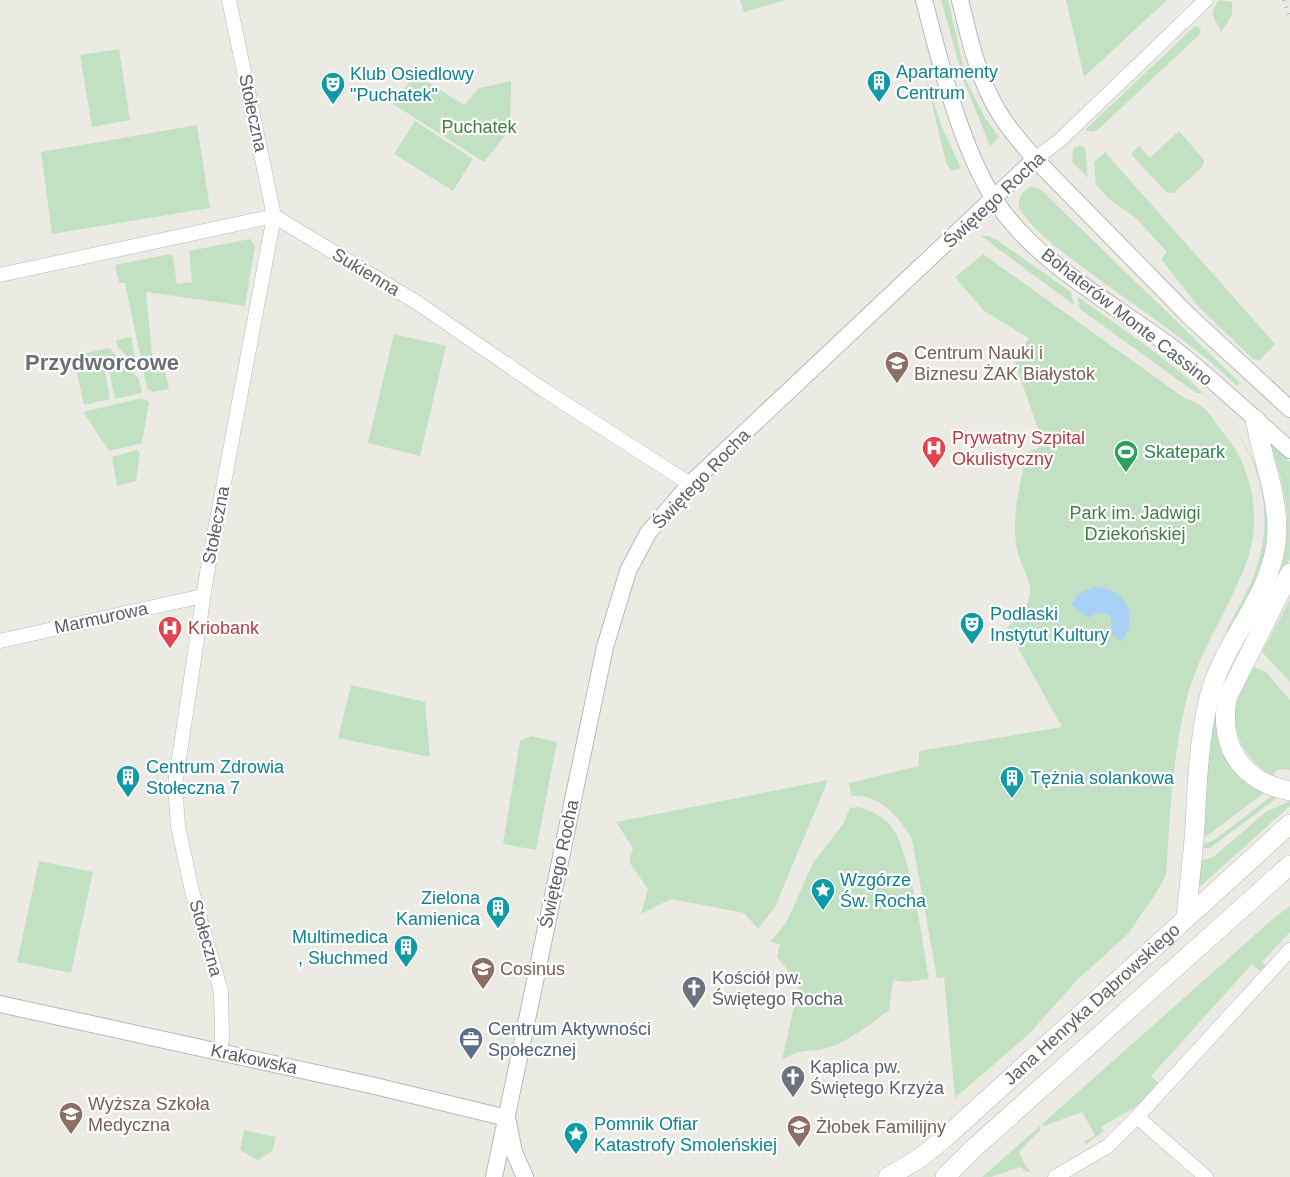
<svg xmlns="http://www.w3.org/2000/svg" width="1290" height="1177" viewBox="0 0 1290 1177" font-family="Arial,sans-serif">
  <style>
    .green { fill: #c2e1c3 }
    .water { fill: #a9d0f6 }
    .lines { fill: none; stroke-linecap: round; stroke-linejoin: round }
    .minor-casing { stroke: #b5b8bc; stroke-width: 15 }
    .tertiary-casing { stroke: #b5b8bc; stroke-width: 18 }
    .secondary-casing { stroke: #b4b7bc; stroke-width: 20 }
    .minor { stroke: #fff; stroke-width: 14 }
    .tertiary { stroke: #fff; stroke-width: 16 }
    .secondary { stroke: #fff; stroke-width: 19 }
    .rail { stroke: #b3b4b4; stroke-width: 4; stroke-dasharray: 1 6; stroke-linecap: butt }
    .labels { text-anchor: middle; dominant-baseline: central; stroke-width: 4.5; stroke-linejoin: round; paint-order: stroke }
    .culture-label { font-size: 18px; fill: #0d838f; stroke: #fff; text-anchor: start }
    .street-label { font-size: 18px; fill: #5b5e62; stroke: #fff }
    .park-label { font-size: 18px; fill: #3d7f44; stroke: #fff }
    .education-label { font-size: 18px; fill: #785e54; stroke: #fff; text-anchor: start }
    .health-label { font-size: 18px; fill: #be3a42; stroke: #fff; text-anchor: start }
    .leisure-label { font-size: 18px; fill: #27864d; stroke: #fff; text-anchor: start }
    .worship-label { font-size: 18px; fill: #5b616d; stroke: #fff; text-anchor: start }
    .service-label { font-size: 18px; fill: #4e5e75; stroke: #fff; text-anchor: start }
    .district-label { font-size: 22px; font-weight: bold; fill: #6c7074; stroke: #fff }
  </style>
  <rect width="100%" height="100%" fill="#ecebe3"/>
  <path class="green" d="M740,0H786L744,12Z
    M941,0H948L967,82L984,116L999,137L990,146L964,82Z
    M1066,0H1167L1084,77Z
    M1218,0L1232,2V15L1221,32L1212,13Z
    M1195,26L1201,28L1199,35L1101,127L1093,132L1085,130Z
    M119,49L130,120L92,127L80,55Z
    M415,74L464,105L479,88L511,81L510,129L484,162L393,104Z
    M925,75L942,127L961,168L952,171L946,163Z
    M415,121L473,159L453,191L394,154Z
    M197,125L210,208L52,234L41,152Z
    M1179,131L1204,160L1203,166L1174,193H1167L1131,154L1139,146L1150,158Z
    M1081,145L1085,148L1088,178L1072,162L1073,149Z
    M1105,152L1275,344L1260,360L1253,359L1197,305L1161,259L1167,252L1136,218L1110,200L1096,185L1094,162Z
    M1031,186L1040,189L1240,383L1237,386C1193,343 1142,311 1092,274C1067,255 1036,235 1019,208C1018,197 1023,191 1031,186Z
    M981,236H989L997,240L1071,292L1074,305Z
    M250,239L255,246L245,306L146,292L153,365L164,366L169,389L152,392L147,388L125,283H119L115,265L170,254L173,257L177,284L192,282L189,251Z
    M983,254L1186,399C1209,406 1211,418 1225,435C1254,470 1262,522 1246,564C1228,611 1198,652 1186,702C1172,759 1170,817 1166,875L1156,893L1128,934L1077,980L1030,1033L955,1098L944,977L937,978L912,839C900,818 879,793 852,796L849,783L919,766V751L1062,727L1007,628C1016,619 1026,611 1029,598C1034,581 1020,566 1017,550C1011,517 1020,484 1027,452L1044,446L1014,360L1029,338L984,311L955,277Z
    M1077,296C1162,359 1290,429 1264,555C1257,583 1240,609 1227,634L1226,631C1236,611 1249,591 1256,569C1279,502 1253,440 1204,393H1196L1080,309Z
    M394,334L446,346L420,456L368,443Z
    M131,337L137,368L117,346L116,340Z
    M109,348L139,379L142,393L115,399L109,371L105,372L110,399L84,405L73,356Z
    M142,398L149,402L142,443L109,451L83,412Z
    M1268,441L1290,462V559L1279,581L1275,579C1278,565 1284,551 1286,537C1290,504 1280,472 1268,441Z
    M136,450L140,453L136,481L117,486L112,457Z
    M1290,600V682L1262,652Z
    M1254,667L1266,672L1290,700V770L1279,769L1272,775C1246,762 1229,731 1237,702C1240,690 1248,678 1254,667Z
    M351,685L425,702L430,757L338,738Z
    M1214,717H1217C1228,752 1229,775 1265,792L1208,835L1203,836L1206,775Z
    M531,736L557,742L536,850L503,844L520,741Z
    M828,780L775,907L758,929L744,913L671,899L641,914L648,889L629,862L633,848L616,822Z
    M1273,795L1278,797L1210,848H1203L1204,844L1214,840Z
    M1290,801V806L1197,889L1202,860L1212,858L1267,811Z
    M859,807C871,811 883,816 891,826C911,851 923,945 929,979L905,982L893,980L889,1010C872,1023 847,1043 826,1048C807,1053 801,1048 782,1060L799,984L777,957L780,944L770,942L786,923L813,863L843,824L850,808Z
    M39,861L93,872L71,973L17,962Z
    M1290,906V932L1262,962L1266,966L1260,971L1252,964L1151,1076L1159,1083L1137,1106L1101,1127L1104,1131L1085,1145V1141L1095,1135L1082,1112L1044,1126L1042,1124L1274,918Z
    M1040,1126L1041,1129L1019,1152L1024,1163L1030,1171L1027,1172L1020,1167L991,1177H982Z
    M244,1130L276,1137L272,1151L258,1160L240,1150Z"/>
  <path class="water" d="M1096,587C1127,588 1140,619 1121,642L1112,634L1111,616L1099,612L1088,618L1071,604L1081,592Z"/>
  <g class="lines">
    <defs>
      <path id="minor" d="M1035,159L1059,141L1206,0
        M0,275L274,216L416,302L544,390L690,484
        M0,641L203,596
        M220,1051L222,1038L221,991L192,891L178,826L175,785L207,573L274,216L229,0
        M1137,1117L1206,1177
        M1055,1177L1108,1146L1137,1117L1290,950"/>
      <path id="tertiary" d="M924,0C940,62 960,145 994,199C1037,266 1121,307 1182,355C1219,385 1254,418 1290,450
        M960,0C968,32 975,66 990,96C1001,120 1018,139 1035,159L1189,316L1290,409
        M0,1004L375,1086L507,1118
        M508,1122L514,1152L525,1177
        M494,1177L605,647L628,571L648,533L690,484L1035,159"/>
      <g id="secondary">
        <path d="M1290,573L1227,698C1219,747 1241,781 1290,791"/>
        <path d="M1186,917C1189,887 1193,856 1195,826C1197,783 1199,740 1209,698C1223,640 1276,592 1277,531C1277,492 1262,457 1255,419"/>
        <path id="s1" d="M888,1177L920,1158L946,1137L1290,824"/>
        <path d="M945,1177L973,1149L1290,865"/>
      </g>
    </defs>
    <use href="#minor" class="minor-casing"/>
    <use href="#tertiary" class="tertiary-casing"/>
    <use href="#secondary" class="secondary-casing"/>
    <use href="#minor" class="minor"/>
    <use href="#tertiary" class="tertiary"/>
    <use href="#secondary" class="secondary"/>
    <path class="rail" d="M1284,0L1290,19"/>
  </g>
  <defs>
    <symbol id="building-pin" viewBox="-11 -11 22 30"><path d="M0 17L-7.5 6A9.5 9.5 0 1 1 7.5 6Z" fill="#0f9aa8" stroke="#fff"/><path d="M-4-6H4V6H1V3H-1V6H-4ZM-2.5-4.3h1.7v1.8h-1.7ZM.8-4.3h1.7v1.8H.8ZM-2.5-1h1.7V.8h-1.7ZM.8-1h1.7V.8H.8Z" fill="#fff"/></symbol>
    <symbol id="theatre-pin" viewBox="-11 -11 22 30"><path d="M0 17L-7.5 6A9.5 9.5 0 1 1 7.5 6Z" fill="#0f9aa8" stroke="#fff"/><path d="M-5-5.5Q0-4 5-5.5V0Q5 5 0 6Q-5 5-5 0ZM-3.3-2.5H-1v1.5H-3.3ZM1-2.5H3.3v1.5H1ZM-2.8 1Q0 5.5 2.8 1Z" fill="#fff"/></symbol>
    <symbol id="university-pin" viewBox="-11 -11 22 30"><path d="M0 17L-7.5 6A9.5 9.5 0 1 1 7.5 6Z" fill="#8d6e63" stroke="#fff"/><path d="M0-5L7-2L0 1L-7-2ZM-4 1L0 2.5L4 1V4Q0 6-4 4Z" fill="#fff"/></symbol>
    <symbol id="hospital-pin" viewBox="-11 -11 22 30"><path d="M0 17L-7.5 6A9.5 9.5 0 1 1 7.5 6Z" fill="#e0444e" stroke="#fff"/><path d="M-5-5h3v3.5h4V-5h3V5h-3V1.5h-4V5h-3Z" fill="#fff"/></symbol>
    <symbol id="stadium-pin" viewBox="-11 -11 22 30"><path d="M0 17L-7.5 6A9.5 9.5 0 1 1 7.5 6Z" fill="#2e9e5b" stroke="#fff"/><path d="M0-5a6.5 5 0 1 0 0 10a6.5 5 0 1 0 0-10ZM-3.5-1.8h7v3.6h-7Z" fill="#fff"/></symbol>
    <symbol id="sight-pin" viewBox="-11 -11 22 30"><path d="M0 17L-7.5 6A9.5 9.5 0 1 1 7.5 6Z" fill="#0f9aa8" stroke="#fff"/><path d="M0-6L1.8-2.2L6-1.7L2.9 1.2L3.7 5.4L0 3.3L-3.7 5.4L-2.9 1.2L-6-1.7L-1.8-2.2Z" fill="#fff"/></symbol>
    <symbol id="church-pin" viewBox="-11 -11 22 30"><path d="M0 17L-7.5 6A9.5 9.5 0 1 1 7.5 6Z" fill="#6b7280" stroke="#fff"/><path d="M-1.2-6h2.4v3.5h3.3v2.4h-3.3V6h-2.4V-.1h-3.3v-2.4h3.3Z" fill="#fff"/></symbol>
    <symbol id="office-pin" viewBox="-11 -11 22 30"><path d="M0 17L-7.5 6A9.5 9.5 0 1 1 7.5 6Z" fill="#5c6f8a" stroke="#fff"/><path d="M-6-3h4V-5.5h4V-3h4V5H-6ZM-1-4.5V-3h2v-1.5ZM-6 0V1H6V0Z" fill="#fff"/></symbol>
    <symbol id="school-pin" viewBox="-11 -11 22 30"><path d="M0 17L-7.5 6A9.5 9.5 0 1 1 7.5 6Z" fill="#8d6e63" stroke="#fff"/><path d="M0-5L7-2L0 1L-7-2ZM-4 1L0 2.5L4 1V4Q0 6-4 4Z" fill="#fff"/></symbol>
  </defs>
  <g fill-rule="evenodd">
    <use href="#building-pin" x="865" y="68" width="28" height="38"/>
    <use href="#theatre-pin" x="319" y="70" width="28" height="38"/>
    <use href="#university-pin" x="883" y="349" width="28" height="38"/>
    <use href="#hospital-pin" x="920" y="434" width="28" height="38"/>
    <use href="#stadium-pin" x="1112" y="438" width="28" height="38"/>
    <use href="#theatre-pin" x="958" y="610" width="28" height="38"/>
    <use href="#hospital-pin" x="156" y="614" width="28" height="38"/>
    <use href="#building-pin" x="114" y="763" width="28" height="38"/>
    <use href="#building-pin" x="998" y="764" width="28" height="38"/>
    <use href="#sight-pin" x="809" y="876" width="28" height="38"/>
    <use href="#building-pin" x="484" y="894" width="28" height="38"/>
    <use href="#building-pin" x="392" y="933" width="28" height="38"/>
    <use href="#university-pin" x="469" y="955" width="28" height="38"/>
    <use href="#church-pin" x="680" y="974" width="28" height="38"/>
    <use href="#office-pin" x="457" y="1025" width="28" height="38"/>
    <use href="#church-pin" x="779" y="1063" width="28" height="38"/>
    <use href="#university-pin" x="57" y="1100" width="28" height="38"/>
    <use href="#school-pin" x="785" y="1113" width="28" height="38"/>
    <use href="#sight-pin" x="562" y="1120" width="28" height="38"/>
  </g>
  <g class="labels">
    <g class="culture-label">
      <text x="896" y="72">Apartamenty<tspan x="896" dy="21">Centrum</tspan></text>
      <text x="350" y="74">Klub Osiedlowy<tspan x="350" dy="21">"Puchatek"</tspan></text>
      <text x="990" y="614">Podlaski<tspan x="990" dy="21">Instytut Kultury</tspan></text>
      <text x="146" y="767">Centrum Zdrowia<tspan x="146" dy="21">Stołeczna 7</tspan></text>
      <text x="1030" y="778">Tężnia solankowa</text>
      <text x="840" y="880">Wzgórze<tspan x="840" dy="21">Św. Rocha</tspan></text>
      <text x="480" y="898" text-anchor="end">Zielona<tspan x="480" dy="21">Kamienica</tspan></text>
      <text x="388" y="937" text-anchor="end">Multimedica<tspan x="388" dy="21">, Słuchmed</tspan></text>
      <text x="594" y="1124">Pomnik Ofiar<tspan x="594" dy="21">Katastrofy Smoleńskiej</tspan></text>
    </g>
    <g class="street-label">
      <text transform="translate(253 113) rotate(78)">Stołeczna</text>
      <text transform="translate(994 200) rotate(-43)">Świętego Rocha</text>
      <text transform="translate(366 272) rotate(31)">Sukienna</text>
      <text transform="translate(1127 317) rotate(38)">Bohaterów Monte Cassino</text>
      <text transform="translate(701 479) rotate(-46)">Świętego Rocha</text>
      <text transform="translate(216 525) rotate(-79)">Stołeczna</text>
      <text transform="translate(101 618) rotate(-12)">Marmurowa</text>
      <text transform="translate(559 864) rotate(-78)">Świętego Rocha</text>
      <text transform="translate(206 938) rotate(74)">Stołeczna</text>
      <text stroke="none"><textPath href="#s1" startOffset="268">Jana Henryka Dąbrowskiego</textPath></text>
      <text transform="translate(254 1059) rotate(12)">Krakowska</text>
    </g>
    <g class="park-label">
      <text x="479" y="127">Puchatek</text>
      <text x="1135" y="513">Park im. Jadwigi<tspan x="1135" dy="21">Dziekońskiej</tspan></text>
    </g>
    <g class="education-label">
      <text x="914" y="353">Centrum Nauki i<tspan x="914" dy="21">Biznesu ŻAK Białystok</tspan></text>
      <text x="500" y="969">Cosinus</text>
      <text x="88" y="1104">Wyższa Szkoła<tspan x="88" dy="21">Medyczna</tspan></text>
      <text x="816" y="1127">Żłobek Familijny</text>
    </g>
    <g class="health-label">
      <text x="952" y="438">Prywatny Szpital<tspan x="952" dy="21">Okulistyczny</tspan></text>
      <text x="188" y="628">Kriobank</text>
    </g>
    <g class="leisure-label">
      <text x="1144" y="452">Skatepark</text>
    </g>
    <g class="worship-label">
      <text x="712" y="978">Kościół pw.<tspan x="712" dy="21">Świętego Rocha</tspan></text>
      <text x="810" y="1067">Kaplica pw.<tspan x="810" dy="21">Świętego Krzyża</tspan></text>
    </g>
    <g class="service-label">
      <text x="488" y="1029">Centrum Aktywności<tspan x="488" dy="21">Społecznej</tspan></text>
    </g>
    <g class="district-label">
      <text x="102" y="362">Przydworcowe</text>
    </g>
  </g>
</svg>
